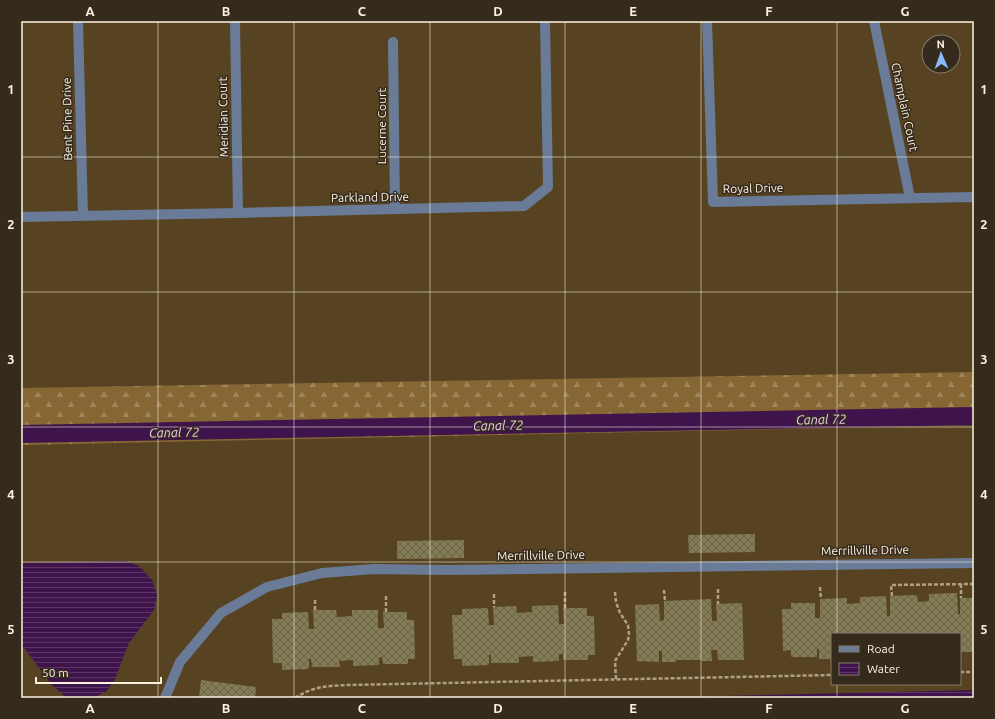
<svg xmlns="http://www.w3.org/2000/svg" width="995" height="719" viewBox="0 0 995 719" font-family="Ubuntu,sans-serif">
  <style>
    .forest { fill: url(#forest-firs) }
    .water { fill: url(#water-rules) }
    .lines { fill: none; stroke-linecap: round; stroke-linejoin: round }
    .canal { stroke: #3f144c; stroke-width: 18 }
    .building { fill: url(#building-cross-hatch) }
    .path { stroke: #b0a086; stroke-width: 2.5; stroke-dasharray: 4 2; stroke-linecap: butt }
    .street { stroke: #697b96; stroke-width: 10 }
    .grid { fill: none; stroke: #fef2df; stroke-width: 1; stroke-opacity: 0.55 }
    .labels { text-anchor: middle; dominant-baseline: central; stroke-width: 3; stroke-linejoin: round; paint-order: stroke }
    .street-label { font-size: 12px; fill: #fef2df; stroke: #352b1d }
    .water-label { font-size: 13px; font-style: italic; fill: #eec8fb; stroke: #352b1d }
    .neatline { fill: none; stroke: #fef2df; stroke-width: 1.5 }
    .grid-label { font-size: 13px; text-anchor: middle; font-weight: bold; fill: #fef2df }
  </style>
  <defs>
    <pattern id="forest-firs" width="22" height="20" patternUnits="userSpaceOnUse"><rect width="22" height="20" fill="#866633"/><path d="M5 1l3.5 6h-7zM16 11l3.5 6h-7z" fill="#9e845a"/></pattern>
    <pattern id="water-rules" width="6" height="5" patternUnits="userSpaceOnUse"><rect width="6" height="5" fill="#3f144c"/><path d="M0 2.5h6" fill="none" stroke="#5c3765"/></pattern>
    <pattern id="building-cross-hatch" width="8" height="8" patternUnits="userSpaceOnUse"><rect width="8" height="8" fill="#837b54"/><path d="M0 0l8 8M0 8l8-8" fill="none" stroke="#6a644c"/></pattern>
  </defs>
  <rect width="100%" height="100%" fill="#574322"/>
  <path class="forest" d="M974,372V425L21,445V388Z"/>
  <path class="water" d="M126,561L139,566L152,580L157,595L154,610L129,643L115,679L107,691L93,698H67L52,685L21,644V563Z
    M974,690V698H637Z"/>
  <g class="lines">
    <path class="canal" d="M21,434L974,416"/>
  </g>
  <path class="building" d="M755,534V552L689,553L688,535Z
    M464,540V558L397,559V541Z
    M957,593L958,614H960V598H974V652H961L960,634H832V659H819V649H817V657H791V650L783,651L782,609H791V603H815V618H820V599L847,598V604L860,603V597L886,596L887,616H890V596L917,595L918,602L929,601V594Z
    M711,599L712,621H717L716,604L742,603L744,660H718L717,650H711L712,661H702V660H676V662H662V651H659V662L637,661L635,605L659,604L660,621L664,620V601Z
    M558,605L559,624H564L563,608H587V616H594L595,655H588V660H563V654H559V661L533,662V656L519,657V663H491V655H489V665L462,666V659H454L452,615H462V609L488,608L489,625H494L493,607L516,606L517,613L532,612V606Z
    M313,610H336L337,617L352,616V610H378V628H384L383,612H407V620H414L415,659H408V664H383L382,657L379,658V665L353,666V660L339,661L340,667H312L311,659H309V669L282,670V663H273L272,619H282V613L308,612L309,629H314Z
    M201,680L256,687L255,698H199Z"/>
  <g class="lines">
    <path class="path" d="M961,584V598
      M820,587L821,599
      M718,589V604
      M664,590L665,601
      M565,592V608
      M615,592L616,602L620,613L628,625L629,634L628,640L615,661L616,679
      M494,594V607
      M386,596V612
      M892,596L891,585L974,584
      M315,600V610
      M960,672H974
      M295,698C314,686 326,686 348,685L832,675"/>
    <path class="street" d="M78,21L83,216
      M235,21L238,213
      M707,21L713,202L974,197
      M874,21L910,198
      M393,42L395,209
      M21,217L238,213L524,206L548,187L545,21
      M165,698L180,662L221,613L267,587L322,573L374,569L448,570L974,563"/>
  </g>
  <path class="grid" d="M158,21V698M294,21V698M430,21V698M565,21V698M701,21V698M837,21V634M21,157H974M21,292H974M21,427H974M21,562H974M837,684V698"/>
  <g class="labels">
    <g class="street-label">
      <text transform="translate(905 107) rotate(78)">Champlain Court</text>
      <text transform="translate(223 117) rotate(-91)">Meridian Court</text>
      <text transform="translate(67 119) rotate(-91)">Bent Pine Drive</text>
      <text transform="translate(381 126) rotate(-90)">Lucerne Court</text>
      <text transform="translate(753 188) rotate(-1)">Royal Drive</text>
      <text transform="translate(370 197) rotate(-1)">Parkland Drive</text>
      <text transform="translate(865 550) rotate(-1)">Merrillville Drive</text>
      <text transform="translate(541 555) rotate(-1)">Merrillville Drive</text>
    </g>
    <g class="water-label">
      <text transform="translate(821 419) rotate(-1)">Canal 72</text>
      <text transform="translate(498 425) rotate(-1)">Canal 72</text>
      <text transform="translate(174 432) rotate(-1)">Canal 72</text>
    </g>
  </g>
  <rect width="995" height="719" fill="none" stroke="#352b1d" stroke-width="44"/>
  <rect x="831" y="633" width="130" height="52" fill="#352b1d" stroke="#857b6b"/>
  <rect x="839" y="646" width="20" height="6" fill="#697b96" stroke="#857b6b"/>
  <text x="867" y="653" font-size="12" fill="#fef2df">Road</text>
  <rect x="839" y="663" width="20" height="12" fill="url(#water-rules)" stroke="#857b6b"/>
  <text x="867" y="673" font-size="12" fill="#fef2df">Water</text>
  <g transform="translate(941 54) rotate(358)"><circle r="19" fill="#352b1d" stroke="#857b6b"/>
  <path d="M0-3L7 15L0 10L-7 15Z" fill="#8bb9fc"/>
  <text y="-6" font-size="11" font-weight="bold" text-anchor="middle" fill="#fef2df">N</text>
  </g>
  <path d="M36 677v6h125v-6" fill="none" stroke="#fef2df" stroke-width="2"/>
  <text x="42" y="677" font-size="12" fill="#fef2df" stroke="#352b1d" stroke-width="3" paint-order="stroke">50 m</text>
  <rect x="22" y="22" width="951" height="675" class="neatline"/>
  <g class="grid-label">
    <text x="90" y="16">A</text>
    <text x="226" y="16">B</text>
    <text x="362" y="16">C</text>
    <text x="498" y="16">D</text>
    <text x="633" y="16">E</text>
    <text x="769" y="16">F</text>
    <text x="905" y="16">G</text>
    <text x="11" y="94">1</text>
    <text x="984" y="94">1</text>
    <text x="11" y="229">2</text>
    <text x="984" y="229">2</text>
    <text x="11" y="364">3</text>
    <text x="984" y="364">3</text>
    <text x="11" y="499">4</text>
    <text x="984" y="499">4</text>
    <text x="11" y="634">5</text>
    <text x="984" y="634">5</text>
    <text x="90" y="713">A</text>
    <text x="226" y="713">B</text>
    <text x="362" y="713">C</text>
    <text x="498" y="713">D</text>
    <text x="633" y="713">E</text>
    <text x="769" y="713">F</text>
    <text x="905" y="713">G</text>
  </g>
</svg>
